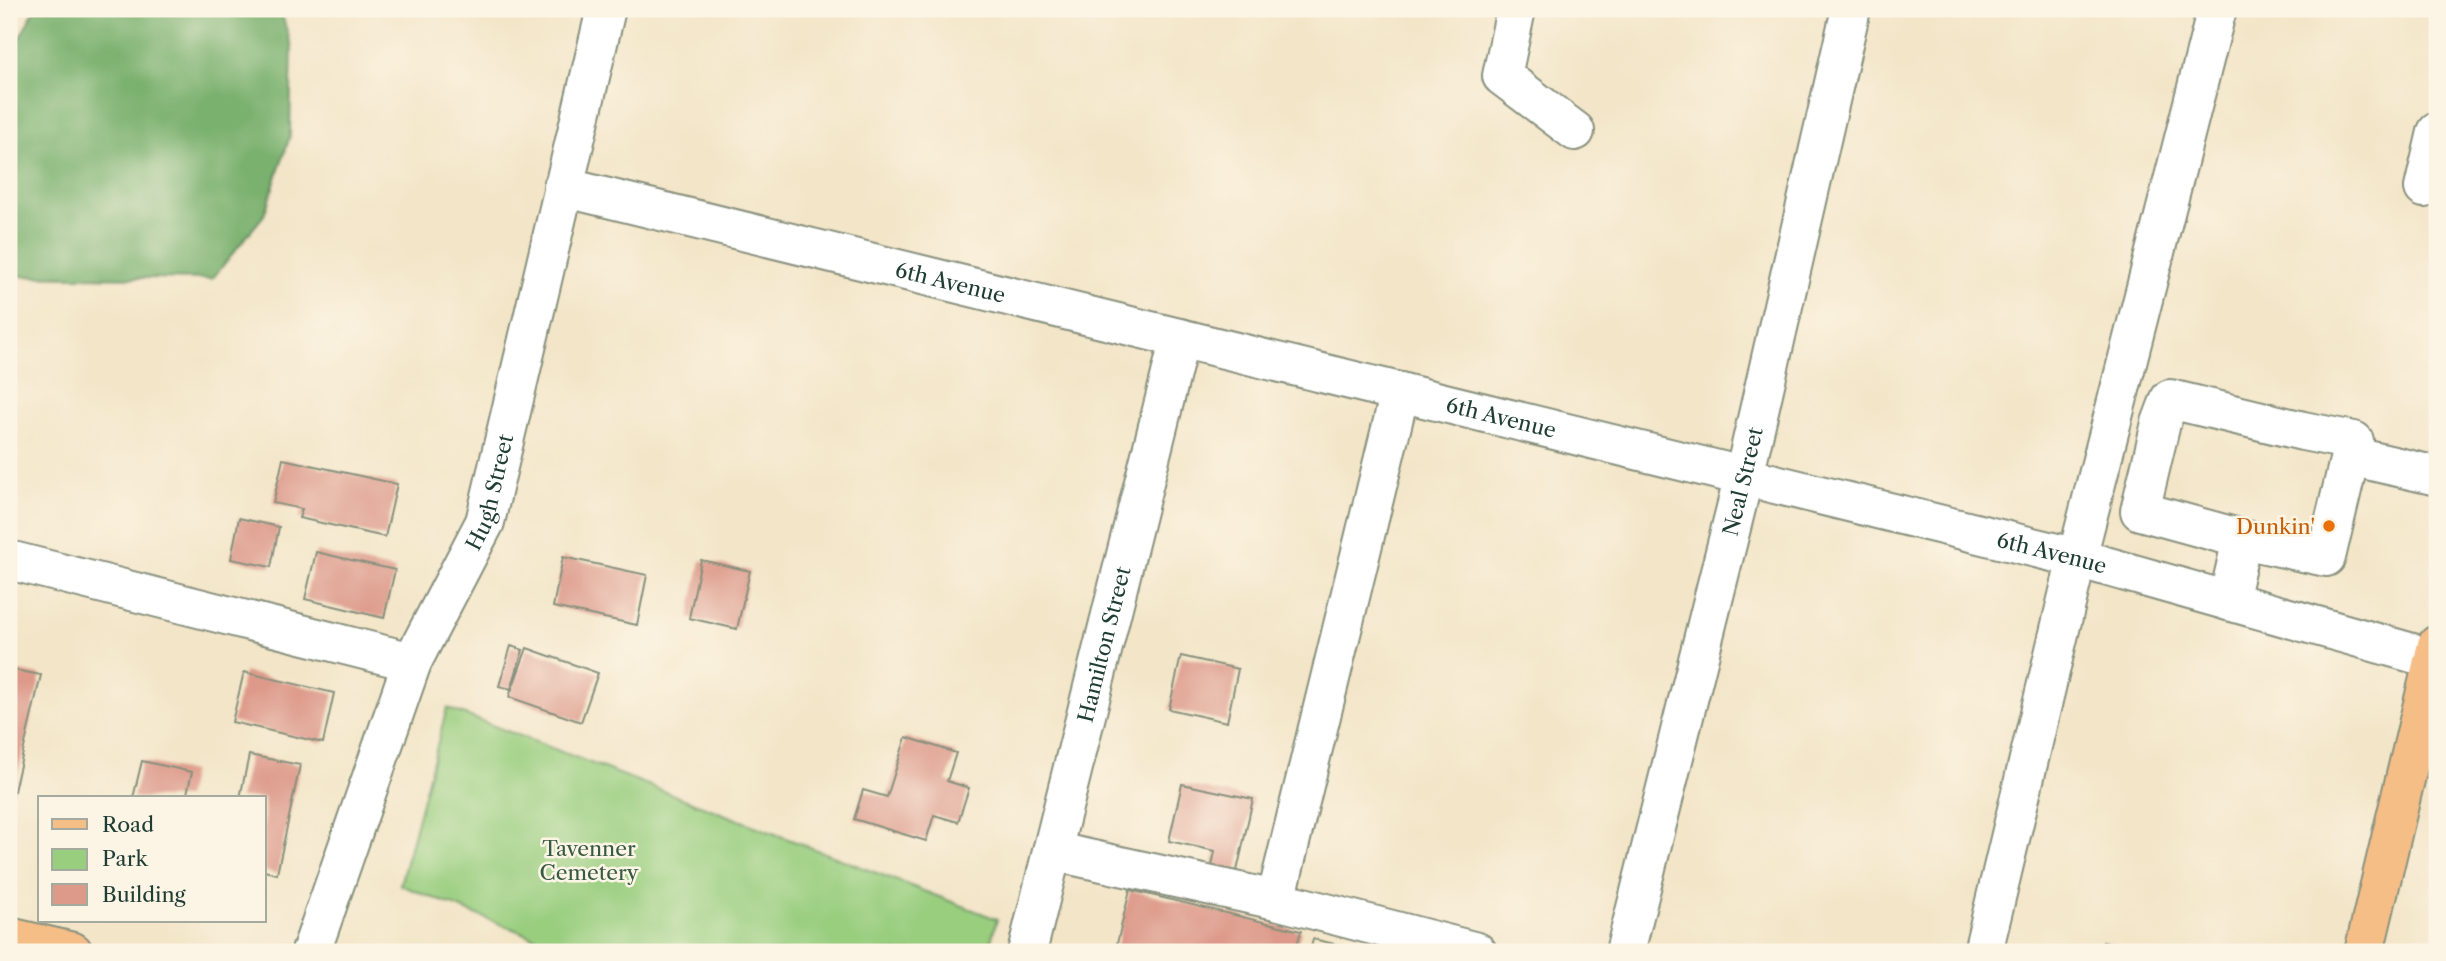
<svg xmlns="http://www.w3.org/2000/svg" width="2446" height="961" viewBox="0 0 2446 961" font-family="'Libre Caslon Text',serif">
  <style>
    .green { fill: #99ce7f; stroke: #5c865a; stroke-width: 2 }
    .forest { fill: #7ab16e; stroke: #4c7751; stroke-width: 2 }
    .building { fill: #dd9a8a }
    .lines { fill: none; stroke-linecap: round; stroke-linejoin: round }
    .minor-casing { stroke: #89917e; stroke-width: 42 }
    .major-casing { stroke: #89917e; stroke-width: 42 }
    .minor { stroke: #fff; stroke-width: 38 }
    .major { stroke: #f6be87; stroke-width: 38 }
    .food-dot { fill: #e8710a; stroke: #fcf5e5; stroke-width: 2.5 }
    .labels { text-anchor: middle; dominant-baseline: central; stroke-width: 5; stroke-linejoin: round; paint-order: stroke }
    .street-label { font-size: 21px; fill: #1f3d34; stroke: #fcf5e5 }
    .food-label { font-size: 21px; fill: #c56008; stroke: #fcf5e5; text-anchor: end }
    .park-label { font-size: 21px; fill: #375a43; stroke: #fcf5e5 }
  </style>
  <rect width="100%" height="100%" fill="#fcf5e5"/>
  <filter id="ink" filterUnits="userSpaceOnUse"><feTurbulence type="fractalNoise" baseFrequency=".0143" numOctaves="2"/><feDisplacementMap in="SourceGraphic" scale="14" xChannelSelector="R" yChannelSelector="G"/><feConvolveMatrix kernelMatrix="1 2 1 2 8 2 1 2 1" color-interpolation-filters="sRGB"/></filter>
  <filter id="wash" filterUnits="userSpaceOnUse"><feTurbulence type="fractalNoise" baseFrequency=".00686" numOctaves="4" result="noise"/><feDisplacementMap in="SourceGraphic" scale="28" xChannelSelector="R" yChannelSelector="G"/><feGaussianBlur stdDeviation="1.57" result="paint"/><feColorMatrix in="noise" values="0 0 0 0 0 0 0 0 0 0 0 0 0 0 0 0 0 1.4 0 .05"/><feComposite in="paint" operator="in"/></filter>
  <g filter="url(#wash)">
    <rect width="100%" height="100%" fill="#f3e5c8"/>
    <path class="green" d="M447,708L997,919L988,952H572L400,885Z"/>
    <path class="forest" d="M35,9H280L292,47L290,136L264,215L212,279L9,276V58Z"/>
    <g id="blocks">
      <path class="building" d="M283,459L397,484L385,537L299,518L302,509L273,503Z
        M239,518L279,527L271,567L231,559Z
        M316,552L395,570L384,618L305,599Z
        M563,557L647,575L637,625L553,607Z
        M701,560L750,571L737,629L689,618Z
        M511,646L523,650L511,689L499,686Z
        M527,648L598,673L581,722L509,697Z
        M1181,656L1238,669L1227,722L1169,709Z
        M9,669L41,675L14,791L9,790Z
        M244,672L334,693L323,743L232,722Z
        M906,737L956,753L947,781L969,788L958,822L934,815L926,841L854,819L863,790L887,797Z
        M249,755L300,765L277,874L264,871V798H240Z
        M142,761L192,772L186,798H133Z
        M1182,784L1253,799L1237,871L1212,866L1215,851L1169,841Z
        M1130,890L1301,931L1295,952H1115Z
        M1313,939L1365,951V952H1310Z
        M2103,942L2143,951V952H2100Z"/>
    </g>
  </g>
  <g filter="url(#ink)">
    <use href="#blocks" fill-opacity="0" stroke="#89917e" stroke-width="2"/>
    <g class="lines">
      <defs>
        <g id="minor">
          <path d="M1516,9L1502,76L1575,131"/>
          <path id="s1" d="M563,187L2077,558L2437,660"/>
          <path d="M2424,188L2437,132"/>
          <path d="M2350,456L2326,557L2242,539L2140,511L2161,423L2170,399L2303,431L2354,441L2350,456L2437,476"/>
          <path d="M9,560L412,662"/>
          <path d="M2228,601L2242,539"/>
          <path d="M1052,851L1276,900L1477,952"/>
          <path d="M1276,900L1400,392"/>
          <path id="s2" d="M311,952L412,662L485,522L606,9"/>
          <path id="s3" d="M1027,952L1180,338"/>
          <path id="s4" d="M1625,952L1744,476L1851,9"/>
          <path d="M1983,952L2077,558L2217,9"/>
        </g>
        <path id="major" d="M9,937L73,952
          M2364,952L2437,645"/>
      </defs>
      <use href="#minor" class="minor-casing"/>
      <use href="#major" class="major-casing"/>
      <use href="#minor" class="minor"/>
      <use href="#major" class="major"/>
    </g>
  </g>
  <circle class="food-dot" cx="2329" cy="526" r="7"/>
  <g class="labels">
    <g class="street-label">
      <text stroke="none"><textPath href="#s1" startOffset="399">6th Avenue</textPath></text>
      <text stroke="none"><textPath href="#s1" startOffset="966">6th Avenue</textPath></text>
      <text stroke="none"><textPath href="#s4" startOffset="485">Neal Street</textPath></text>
      <text stroke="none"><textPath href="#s2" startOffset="495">Hugh Street</textPath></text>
      <text stroke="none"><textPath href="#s1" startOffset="1533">6th Avenue</textPath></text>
      <text stroke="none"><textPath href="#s3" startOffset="317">Hamilton Street</textPath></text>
    </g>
    <g class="food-label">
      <text x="2315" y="526">Dunkin'</text>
    </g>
    <g class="park-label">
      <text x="589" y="848">Tavenner<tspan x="589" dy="24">Cemetery</tspan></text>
    </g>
  </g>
  <rect width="2446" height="961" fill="none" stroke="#fcf5e5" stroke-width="35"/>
  <rect x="38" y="796" width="228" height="126" fill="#fcf5e5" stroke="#a4ab9e" stroke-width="2"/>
  <rect x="52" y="819" width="35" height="10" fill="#f6be87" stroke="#a4ab9e" stroke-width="2"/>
  <text x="102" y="832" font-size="21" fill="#1f3d34">Road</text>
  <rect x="52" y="849" width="35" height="21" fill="#99ce7f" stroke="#a4ab9e" stroke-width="2"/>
  <text x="102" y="866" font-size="21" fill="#1f3d34">Park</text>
  <rect x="52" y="884" width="35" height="21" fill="#dd9a8a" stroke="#a4ab9e" stroke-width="2"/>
  <text x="102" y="902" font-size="21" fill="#1f3d34">Building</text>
</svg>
